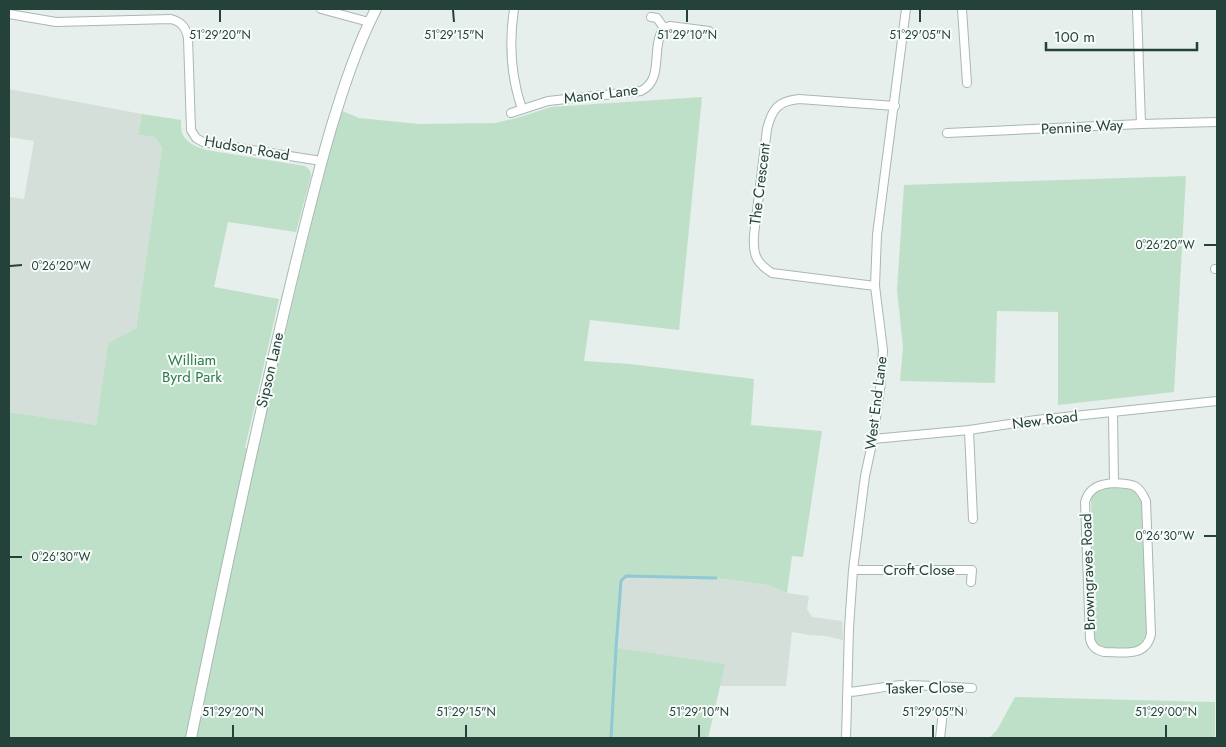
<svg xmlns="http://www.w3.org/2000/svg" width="1226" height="747" viewBox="0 0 1226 747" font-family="Jost,sans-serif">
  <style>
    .built { fill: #d4dfda }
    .green { fill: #bfe0c8 }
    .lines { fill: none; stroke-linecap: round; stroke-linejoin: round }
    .stream { stroke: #8ec9d4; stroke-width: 3 }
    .minor-casing { stroke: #a8b8b2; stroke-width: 10 }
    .tertiary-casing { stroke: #a8b8b2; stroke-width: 12 }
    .minor { stroke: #fff; stroke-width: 8 }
    .tertiary { stroke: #fff; stroke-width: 10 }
    .ticks { fill: none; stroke: #24423a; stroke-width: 2 }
    .labels { text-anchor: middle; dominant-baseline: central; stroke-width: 4; stroke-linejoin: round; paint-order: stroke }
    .street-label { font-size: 15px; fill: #24423a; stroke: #f7fbf9 }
    .park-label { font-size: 15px; fill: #2d7a4b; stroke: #f7fbf9 }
    .ticks-label { font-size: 12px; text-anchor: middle; fill: #24423a; stroke: #f7fbf9; stroke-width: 4; stroke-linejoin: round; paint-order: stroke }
  </style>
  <rect width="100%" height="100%" fill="#e6efeb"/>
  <path class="built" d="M9,89L142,114L138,135L155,137L162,148L136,328L108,343L96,425L9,412V197L24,199L34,141L9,137Z
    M626,576L716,578L767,585L787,593L809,596L807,609L812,617L842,621L843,640L826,636L809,635L792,632L786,686H720L708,738H611L621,581Z"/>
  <path class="green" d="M702,97L679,330L590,320L584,361L630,364L754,379L751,425L822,431L803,557L792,556L787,593L767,585L716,578L626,576L621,581L616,648L725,664L708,738H9V412L96,425L108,343L136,328L162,148L155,137L138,135L142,114L181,120C181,124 181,130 182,133C186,143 197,147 206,150L305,166C309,169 311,171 311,176L296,232L228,222L214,287L279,299L245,448L257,450L314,213L340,110L359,118L419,124L495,123L517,118L551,107Z
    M1186,176L1174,392L1058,405V312L997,311L995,383L900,381L903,347L897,290L904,185Z
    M1128,488L1136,492L1142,501L1147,631C1146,636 1144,642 1140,645C1134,650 1108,651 1101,647C1097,645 1095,641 1093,637L1091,497C1100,486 1115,488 1128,488Z
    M1015,697L1215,702V738H989L997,730Z"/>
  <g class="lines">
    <path class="stream" d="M611,738L616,648L621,581L626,576L716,578"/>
    <defs>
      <path id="minor" d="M321,9L369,22
        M514,9C509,42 511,77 522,109
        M962,9L967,83
        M1137,9L1141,124
        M9,14L56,22L171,19C182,22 186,28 188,38L191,130L196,138L203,142L321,161
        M651,17L657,18L664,28
        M511,113L548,101L641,91C665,79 650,47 664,28L670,26L709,31
        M947,133L1141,124L1217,122
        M1215,269H1217
        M875,286L772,273C755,262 753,254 754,235L767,129C772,109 778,101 799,99L895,106
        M1113,412L1114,483
        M969,430L973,519
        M873,439L969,430L1036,420L1217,401
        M1114,483C1132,484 1138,483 1146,501L1151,634C1146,658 1123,652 1104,652C1096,650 1092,647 1090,639L1085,502C1089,487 1101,484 1114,483Z
        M853,570H972L971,582
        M848,692C866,691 884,686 902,685C925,685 949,687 972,688
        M846,738L849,628L853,570L865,476L873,439L881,382L883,350L875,286L877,235L906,9
        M940,738L943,712L946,710L962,711"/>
      <path id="tertiary" d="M191,738C222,587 254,437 290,287C303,233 316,179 332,125C344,86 357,46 376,9"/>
    </defs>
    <use href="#minor" class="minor-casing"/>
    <use href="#tertiary" class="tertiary-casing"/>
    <use href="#minor" class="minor"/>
    <use href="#tertiary" class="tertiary"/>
  </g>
  <path class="ticks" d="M220,10V22M453,10L454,22M687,10V22M920,10V22M1204,245H1216M10,266L22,265M1204,536H1216M10,557H22M233,725V737M466,725V737M699,725V737M933,725V737M1166,725V737"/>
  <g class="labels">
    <g class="street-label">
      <text transform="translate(601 94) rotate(-7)">Manor Lane</text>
      <text transform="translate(1082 127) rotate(-3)">Pennine Way</text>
      <text transform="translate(247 148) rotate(10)">Hudson Road</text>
      <text transform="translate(760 184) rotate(-83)">The Crescent</text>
      <text transform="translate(270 370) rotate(-77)">Sipson Lane</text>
      <text transform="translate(876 403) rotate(-83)">West End Lane</text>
      <text transform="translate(1045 420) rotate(-7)">New Road</text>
      <text x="919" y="570">Croft Close</text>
      <text transform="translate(1088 572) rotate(-92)">Browngraves Road</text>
      <text transform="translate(925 688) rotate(-1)">Tasker Close</text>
    </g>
    <g class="park-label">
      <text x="192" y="360">William<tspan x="192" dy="17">Byrd Park</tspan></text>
    </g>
  </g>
  <g class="ticks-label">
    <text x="220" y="39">51°29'20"N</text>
    <text x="454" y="39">51°29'15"N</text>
    <text x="687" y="39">51°29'10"N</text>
    <text x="920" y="39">51°29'05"N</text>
    <text x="1165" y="249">0°26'20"W</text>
    <text x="61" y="270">0°26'20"W</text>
    <text x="1165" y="540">0°26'30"W</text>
    <text x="61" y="561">0°26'30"W</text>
    <text x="233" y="716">51°29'20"N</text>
    <text x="466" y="716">51°29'15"N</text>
    <text x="699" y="716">51°29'10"N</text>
    <text x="933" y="716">51°29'05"N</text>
    <text x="1166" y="716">51°29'00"N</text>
  </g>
  <rect width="1226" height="747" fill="none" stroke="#24423a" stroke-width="20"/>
  <path d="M1046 42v8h151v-8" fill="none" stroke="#24423a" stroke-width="2.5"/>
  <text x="1054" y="42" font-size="15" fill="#24423a" stroke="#f7fbf9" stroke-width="4" paint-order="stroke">100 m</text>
</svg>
